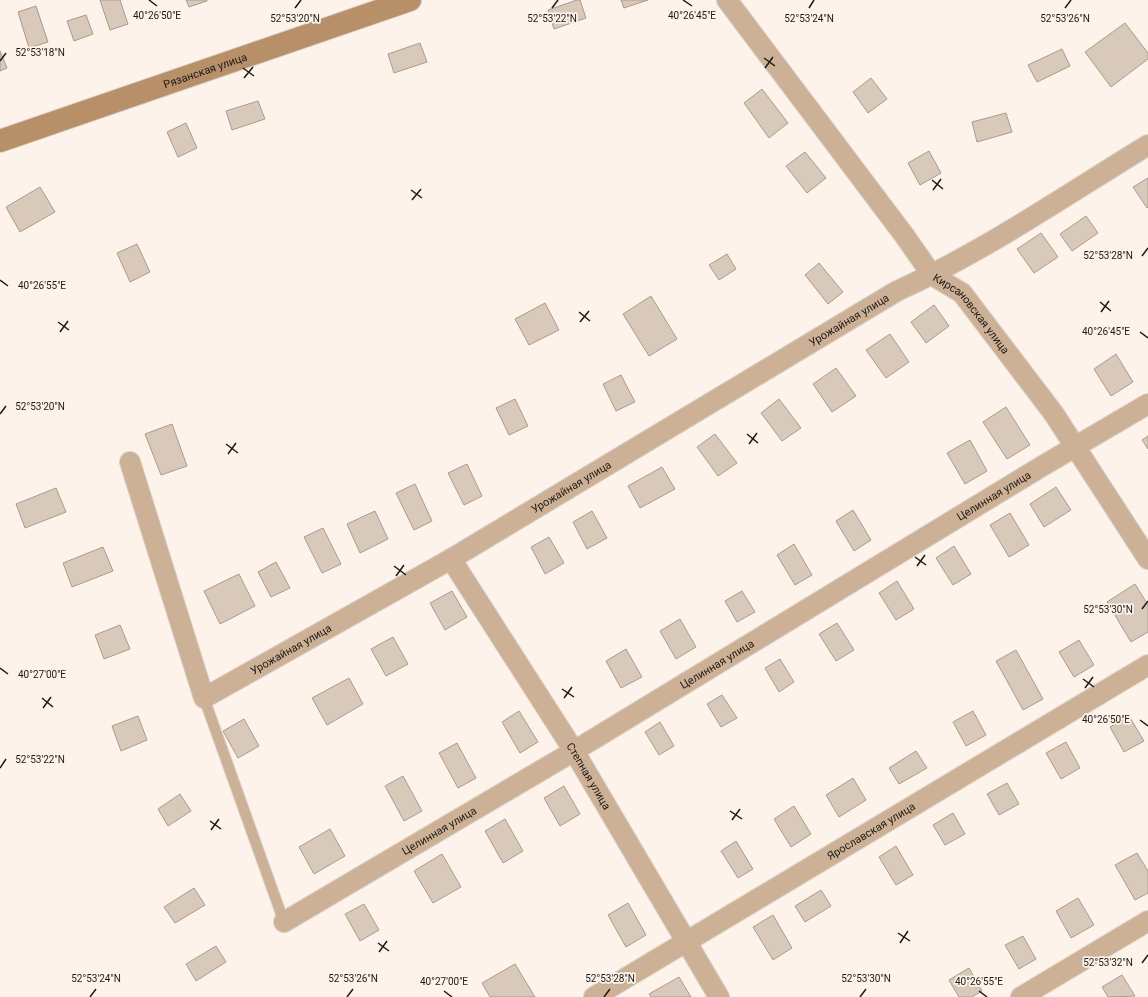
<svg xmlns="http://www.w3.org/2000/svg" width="1148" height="997" viewBox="0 0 1148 997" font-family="Roboto,sans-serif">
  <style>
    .building { fill: #d9c9ba; stroke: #aa9b8c }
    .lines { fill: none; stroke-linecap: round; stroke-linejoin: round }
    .service-casing { stroke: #d9d0c8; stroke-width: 12 }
    .minor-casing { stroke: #d9d0c8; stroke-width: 22 }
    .secondary-casing { stroke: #d9d0c8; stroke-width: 24 }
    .service { stroke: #ccb197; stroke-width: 10 }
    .minor { stroke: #ccb197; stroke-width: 20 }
    .secondary { stroke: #b78f68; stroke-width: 22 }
    .ticks { fill: none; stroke: #1f1914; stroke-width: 1.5 }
    .labels { text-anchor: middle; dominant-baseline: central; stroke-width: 3.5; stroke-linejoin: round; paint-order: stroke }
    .street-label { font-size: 11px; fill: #1f1914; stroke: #fdf3ea }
    .ticks-label { font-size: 10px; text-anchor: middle; fill: #1f1914; stroke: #fdf3ea; stroke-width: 3.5; stroke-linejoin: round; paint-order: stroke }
  </style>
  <rect width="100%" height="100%" fill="#fdf3ea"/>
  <path class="building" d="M100,0H120L128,24L110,30Z
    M186,0H207V1L189,7Z
    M577,0H580L586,18L554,29L548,10Z
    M621,0H648L624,8Z
    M36,6L48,42L29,48L18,12Z
    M86,15L93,34L74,41L67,21Z
    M1125,23L1148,53V59L1111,87L1085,52Z
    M420,43L427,62L394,73L388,54Z
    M1062,49L1070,66L1037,82L1028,65Z
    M0,51L7,68L0,71Z
    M871,78L887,99L868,113L853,92Z
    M762,89L788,123L769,138L744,103Z
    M258,101L265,119L232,130L226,111Z
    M1006,113L1012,132L977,142L972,122Z
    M186,123L197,148L178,157L167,132Z
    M929,151L941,173L920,185L908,163Z
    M805,152L826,178L807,193L786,166Z
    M1148,178V207L1147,208L1133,187Z
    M40,187L55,212L20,232L6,207Z
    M1086,216L1098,233L1072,251L1060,234Z
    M1041,233L1058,257L1034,273L1017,249Z
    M137,244L150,272L130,282L117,253Z
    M727,254L736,269L719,280L709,265Z
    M819,263L843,292L828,304L805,275Z
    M651,296L677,339L649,356L623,314Z
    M545,303L559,330L529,345L515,319Z
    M934,305L949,326L926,343L911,322Z
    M890,334L909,362L886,378L866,350Z
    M1116,354L1133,382L1111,396L1094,369Z
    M836,368L856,396L832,412L813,384Z
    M621,375L635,402L616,411L603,384Z
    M515,399L528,426L509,435L496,408Z
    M779,399L801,428L782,441L761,413Z
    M1006,407L1030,445L1007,459L983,422Z
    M172,424L187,466L161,475L145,434Z
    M715,434L737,463L718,476L697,447Z
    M1148,436V449L1142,440Z
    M970,440L987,471L965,484L947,453Z
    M467,464L482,496L464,505L448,473Z
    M662,467L675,489L640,508L628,486Z
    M415,484L432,521L414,530L396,493Z
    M1056,487L1071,510L1044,527L1030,504Z
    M56,488L66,512L25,528L16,504Z
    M853,510L871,540L854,551L836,521Z
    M375,511L388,539L360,553L347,524Z
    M592,511L607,538L587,549L573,522Z
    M1010,513L1029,545L1009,557L990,525Z
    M323,528L341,564L322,573L304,537Z
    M549,537L564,563L545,574L531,547Z
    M794,544L812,575L795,585L777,555Z
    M954,546L971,574L953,585L936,558Z
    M103,547L113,571L72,587L63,563Z
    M276,562L290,588L271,597L258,572Z
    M239,574L255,606L220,624L204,591Z
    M897,581L914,609L896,620L879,593Z
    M1135,584L1148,605V632L1131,642L1107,602Z
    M452,591L467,617L445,630L430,603Z
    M742,591L755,612L737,622L725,601Z
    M680,619L696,647L676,659L660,631Z
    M837,623L854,650L836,661L819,634Z
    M120,625L130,649L104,659L95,635Z
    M393,637L408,664L386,676L371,649Z
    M1079,640L1094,665L1074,677L1059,652Z
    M626,649L642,677L621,688L606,661Z
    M1016,650L1043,699L1023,710L996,661Z
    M780,659L794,682L779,692L765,668Z
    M349,678L363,704L327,725L312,698Z
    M722,695L737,718L721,727L707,704Z
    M519,711L538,742L520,753L502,722Z
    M973,711L986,735L966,746L953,722Z
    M138,716L147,740L121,751L112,726Z
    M1129,716L1144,741L1124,752L1110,727Z
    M244,719L259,746L238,758L223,731Z
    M660,722L674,746L659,755L645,732Z
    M1066,742L1080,768L1061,779L1046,753Z
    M457,743L476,778L458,788L439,753Z
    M916,751L927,768L899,784L889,768Z
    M403,776L422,811L404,821L385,786Z
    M853,778L866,800L839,817L826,795Z
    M1007,783L1019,804L999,815L987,794Z
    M564,786L580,814L560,826L544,798Z
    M180,794L191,811L168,826L158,809Z
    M794,806L811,834L791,847L774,819Z
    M953,813L965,834L945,845L933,825Z
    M505,819L523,851L503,863L485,831Z
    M330,829L345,856L314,874L299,847Z
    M736,841L753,869L738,878L721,851Z
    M896,846L913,875L896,885L879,857Z
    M1137,853L1148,871V893L1135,900L1115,865Z
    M442,854L461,887L433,903L414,871Z
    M194,888L205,905L175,923L164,907Z
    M821,890L831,906L805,922L795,906Z
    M1078,898L1094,925L1071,938L1056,911Z
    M628,903L646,935L626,947L608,915Z
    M364,904L379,930L360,941L345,914Z
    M773,915L792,948L773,960L753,927Z
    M1023,936L1036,959L1019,969L1005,945Z
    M216,946L226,962L196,981L186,964Z
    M515,964L535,997H490L482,983Z
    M969,968L982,991L972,997H959L949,980Z
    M1122,975L1135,996L1108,997L1102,987Z
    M679,977L691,997H651L649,994Z"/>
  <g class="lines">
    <defs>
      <path id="service" d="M204,698L284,922"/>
      <g id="minor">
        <path id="s1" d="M727,0L904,235L932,275L962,293L1054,414L1148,559"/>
        <path id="s2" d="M130,462L204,698L451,559L897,291C985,251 1066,195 1148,145"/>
        <path id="s3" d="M451,559L574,751L719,997"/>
        <path id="s4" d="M284,922L574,751L1044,465L1148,404"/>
        <path id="s5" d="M594,997L1148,665"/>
        <path d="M1021,997L1148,921"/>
      </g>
      <g id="secondary">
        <path id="s6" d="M0,141L410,0"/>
      </g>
    </defs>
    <use href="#service" class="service-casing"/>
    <use href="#minor" class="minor-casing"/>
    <use href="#secondary" class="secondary-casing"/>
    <use href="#service" class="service"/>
    <use href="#minor" class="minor"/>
    <use href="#secondary" class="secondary"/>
  </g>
  <path class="ticks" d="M149,0L157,6M683,0L692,6M295,8L301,0M552,8L558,0M809,8L814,0M1065,8L1071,0M764,58L775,66M0,61L6,53M243,68L254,76M765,68L773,57M244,78L253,67M932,180L943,189M411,190L422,198M933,190L941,179M412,200L421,189M1142,256L1148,248M0,280L8,286M1100,302L1111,311M579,312L590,321M1101,312L1109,301M58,322L69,330M580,322L589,311M60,332L68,321M1140,332L1148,338M0,414L6,406M747,434L758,443M226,444L238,453M749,444L757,433M228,454L236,443M915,557L926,565M394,566L406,575M917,566L925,555M396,576L404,565M1142,609L1148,601M0,668L8,674M1083,679L1094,687M1085,688L1093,677M562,689L574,697M42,698L53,707M564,698L572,687M43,708L51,697M1140,720L1148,726M0,768L6,759M730,811L742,819M732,820L740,809M210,821L221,829M211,830L219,819M898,933L910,941M378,943L389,951M900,943L908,931M379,952L387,941M1142,963L1148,955M444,991L452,997M979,991L987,997M90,997L96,989M347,997L353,989M604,997L610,989M860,997L866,989"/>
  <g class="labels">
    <g class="street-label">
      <text stroke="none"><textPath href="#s6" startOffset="217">Рязанская улица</textPath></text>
      <text stroke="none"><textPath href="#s1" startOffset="399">Кирсановская улица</textPath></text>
      <text stroke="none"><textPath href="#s2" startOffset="995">Урожайная улица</textPath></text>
      <text stroke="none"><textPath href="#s2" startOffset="671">Урожайная улица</textPath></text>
      <text stroke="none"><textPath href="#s4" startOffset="828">Целинная улица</textPath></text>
      <text stroke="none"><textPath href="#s2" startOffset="347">Урожайная улица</textPath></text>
      <text stroke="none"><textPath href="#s4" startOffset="504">Целинная улица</textPath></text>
      <text stroke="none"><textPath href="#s3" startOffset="257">Степная улица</textPath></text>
      <text stroke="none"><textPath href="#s4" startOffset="180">Целинная улица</textPath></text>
      <text stroke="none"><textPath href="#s5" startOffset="323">Ярославская улица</textPath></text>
    </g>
  </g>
  <g class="ticks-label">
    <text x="157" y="19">40°26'50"E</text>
    <text x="692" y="19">40°26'45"E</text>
    <text x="552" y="22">52°53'22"N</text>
    <text x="295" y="22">52°53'20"N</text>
    <text x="809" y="22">52°53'24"N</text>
    <text x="1065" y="22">52°53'26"N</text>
    <text x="40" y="56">52°53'18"N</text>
    <text x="1108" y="259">52°53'28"N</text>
    <text x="42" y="289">40°26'55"E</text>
    <text x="1106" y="335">40°26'45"E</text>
    <text x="40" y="410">52°53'20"N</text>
    <text x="1108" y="613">52°53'30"N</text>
    <text x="42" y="678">40°27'00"E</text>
    <text x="1106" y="723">40°26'50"E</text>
    <text x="40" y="763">52°53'22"N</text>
    <text x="1108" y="966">52°53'32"N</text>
    <text x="96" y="982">52°53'24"N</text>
    <text x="353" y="982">52°53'26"N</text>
    <text x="610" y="982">52°53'28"N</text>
    <text x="866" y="982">52°53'30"N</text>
    <text x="444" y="985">40°27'00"E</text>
    <text x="979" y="985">40°26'55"E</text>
  </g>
</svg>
